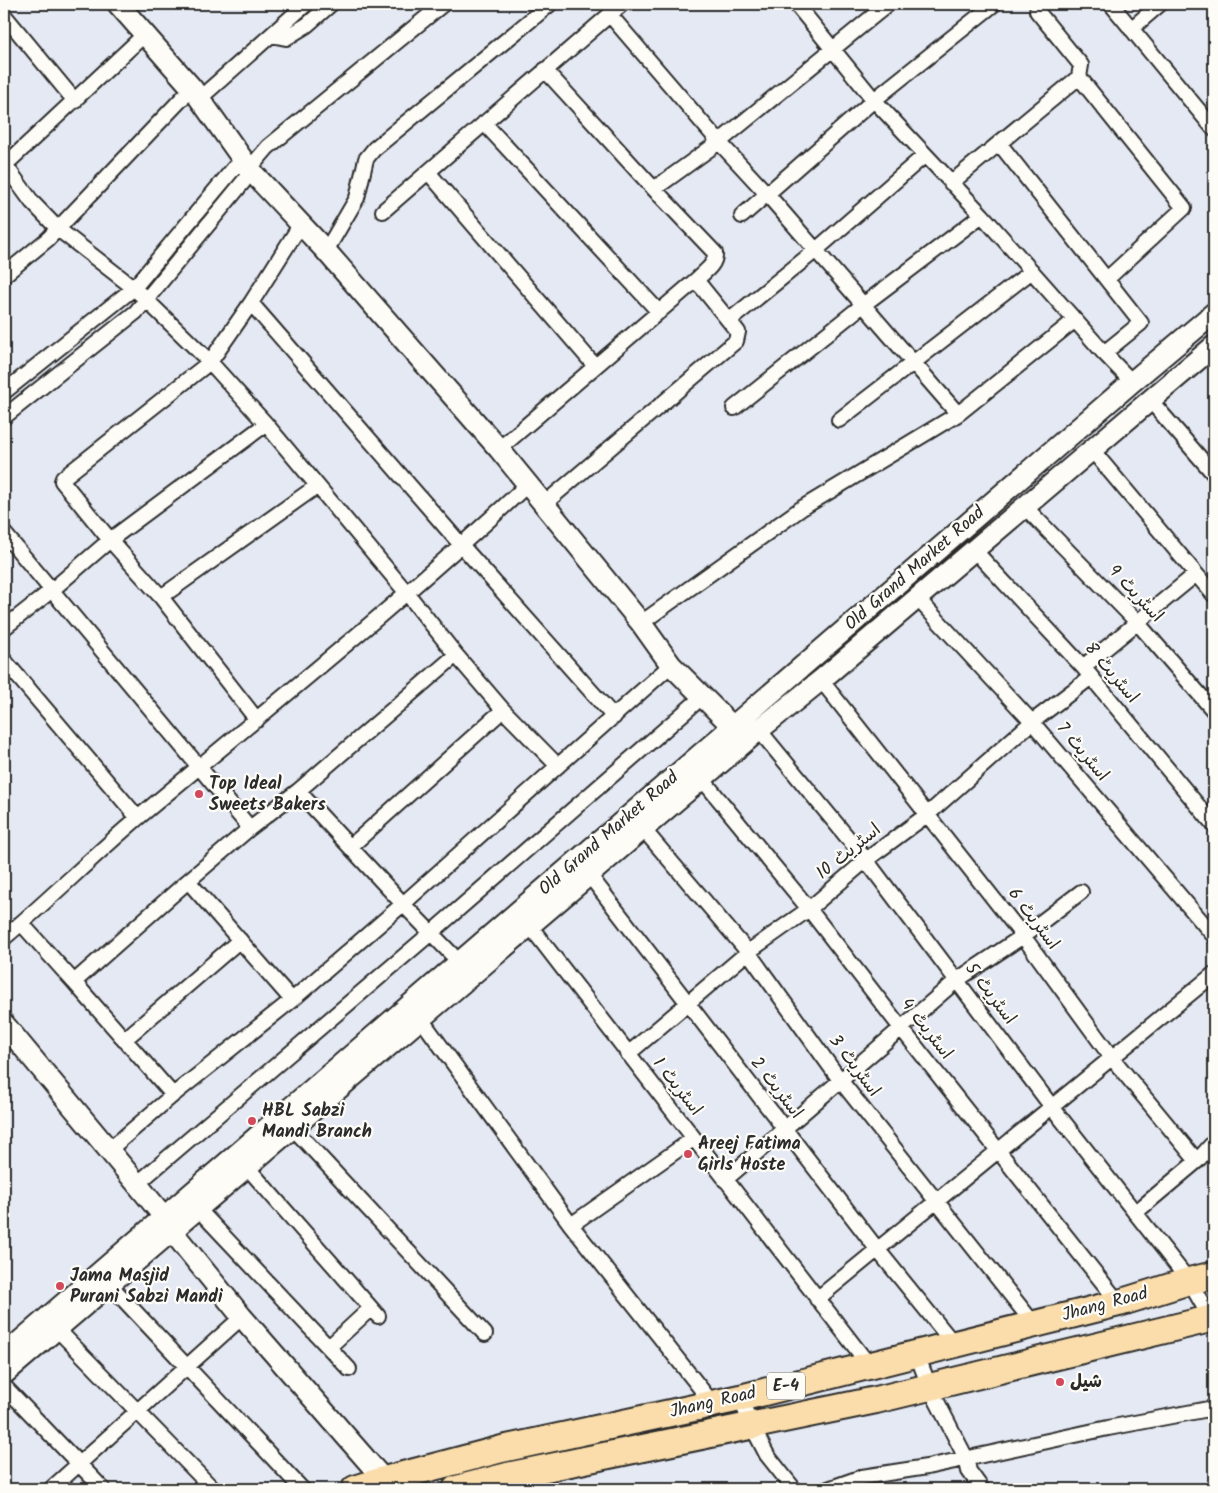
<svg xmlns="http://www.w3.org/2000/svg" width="1218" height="1493" viewBox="0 0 1218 1493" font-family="Kalam,'Playpen Sans Arabic',sans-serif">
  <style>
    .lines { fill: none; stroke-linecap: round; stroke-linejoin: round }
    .street-casing { stroke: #2b2b2b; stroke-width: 18 }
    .secondary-casing { stroke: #2b2b2b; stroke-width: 24 }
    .highway-casing { stroke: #2b2b2b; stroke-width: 30 }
    .street { stroke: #fdfcf7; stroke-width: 14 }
    .secondary { stroke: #fdfcf7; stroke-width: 20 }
    .highway { stroke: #faddab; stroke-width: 26 }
    .poi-dot { fill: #d1495b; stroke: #fdfcf7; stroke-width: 2 }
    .labels { text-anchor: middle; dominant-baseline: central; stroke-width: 4.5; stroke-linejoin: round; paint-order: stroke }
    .shield { fill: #fdfcf7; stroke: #6a6a68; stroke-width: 1 }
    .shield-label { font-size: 16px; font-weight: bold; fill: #2b2b2b }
    .street-label { font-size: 18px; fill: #2b2b2b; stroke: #fdfcf7 }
    .poi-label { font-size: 18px; font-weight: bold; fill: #2b2b2b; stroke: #fdfcf7; text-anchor: start }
  </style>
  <rect width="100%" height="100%" fill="#e4e9f3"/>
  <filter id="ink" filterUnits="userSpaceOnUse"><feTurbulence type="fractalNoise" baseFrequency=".02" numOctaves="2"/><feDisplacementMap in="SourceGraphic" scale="10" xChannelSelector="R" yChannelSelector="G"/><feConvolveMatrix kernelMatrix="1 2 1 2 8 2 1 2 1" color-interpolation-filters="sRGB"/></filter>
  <g filter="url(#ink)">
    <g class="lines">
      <defs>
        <path id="street" d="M796,4L874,100L982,215L1104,353L1132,382
          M1111,4L1214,129
          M4,15L75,101
          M610,15L719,142L654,189
          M1131,29L1160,4
          M271,35L286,38L307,25L331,4
          M1079,77L1184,208L1107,279
          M199,99L306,4
          M484,123L659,312
          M999,143L1141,323L1104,353
          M5,165L32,202L58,229L134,288L210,362L266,424L406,592L456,655L503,710L558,766
          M4,166L144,35
          M428,172L595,366
          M951,183L1079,77L1081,65L1037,11
          M383,211L622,4
          M742,216L874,100L994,4
          M326,251L357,198L366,159L374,149L550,4
          M4,275L48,239L192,88
          M251,303L462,546L614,717
          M730,320L816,250L925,155
          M4,392L134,288L234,168L253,162
          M1150,400L1214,474
          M734,408L863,305L982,215
          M958,414L1075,320
          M4,417L136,312L244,181L256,161L268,147L443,4
          M839,420L1032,271
          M499,449L696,280C704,272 716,265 715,253L654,189L545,70
          M1092,450L1196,574
          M544,504L736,341L738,332L696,280
          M1025,507L1136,621L1214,711
          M4,533L250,828
          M974,550L1083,667L1214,825
          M161,597L317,486
          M917,598L1032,722L1214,936
          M641,623L802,508L958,414L767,194L719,142L888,4
          M4,628L52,590L110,540L266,424
          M4,660L138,818
          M1083,667L1196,574L1214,595
          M821,680L1023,936L1112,1058L1197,1161
          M257,720L161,597L110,540L62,481L63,478L210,362L251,303L301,224
          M759,730L866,860L1052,1107L1189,1281L1213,1322
          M703,780L809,909L901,1028L1119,1303
          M298,791L403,904L465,968
          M644,830L748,952L840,1080L1034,1324
          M350,847L503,710
          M590,876L877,1249L954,1344
          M21,923L74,982
          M530,926L869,1365
          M4,938C50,899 93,856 139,817C270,707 403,601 527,485
          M292,1000L188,881L250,828L298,791L456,655
          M421,1019L571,1225L713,1404
          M124,1040L240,940
          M628,1054L748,952L809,909L866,860L928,814L1032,722L1091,677
          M173,1095L74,982L188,881
          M293,1128L485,1334
          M109,1150L173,1095L292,1000L403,904L671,665
          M247,1167L378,1316
          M725,1180L957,980L1023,936L1081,892
          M137,1184L431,933L702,697
          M198,1209L349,1369
          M1135,1213L1197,1161L1214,1142
          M571,1225L693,1139
          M109,1284L302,1489
          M817,1299L1214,974
          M57,1329L213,1489
          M329,1347L371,1308
          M916,1352L929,1386L966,1458L969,1471L982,1489
          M4,1386L103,1489
          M740,1398L751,1424L767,1455L794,1489
          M51,1489L242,1317
          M828,1489L862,1477L927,1467L1108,1428L1214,1408"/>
        <path id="secondary" d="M118,4L192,88L251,171L326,251L499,449L641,623L671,665L742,736
          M4,1024L137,1184L164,1217L172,1231L242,1317L384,1480
          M4,1355L1132,382L1214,313
          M4,1374L759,730L821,680L1214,346"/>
        <path id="highway" d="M355,1489L384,1480L502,1449L740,1398L1119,1303L1189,1281L1214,1275
          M456,1489L507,1476L876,1400L1214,1318"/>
      </defs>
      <use href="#street" class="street-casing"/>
      <use href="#secondary" class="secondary-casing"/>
      <use href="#highway" class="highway-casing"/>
      <use href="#street" class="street"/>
      <use href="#secondary" class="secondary"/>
      <use href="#highway" class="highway"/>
    </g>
  </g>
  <g class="poi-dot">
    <circle cx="199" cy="794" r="5"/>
    <circle cx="252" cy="1121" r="5"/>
    <circle cx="688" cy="1154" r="5"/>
    <circle cx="60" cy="1286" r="5"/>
    <circle cx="1060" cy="1382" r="5"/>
  </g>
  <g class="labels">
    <rect class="shield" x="767" y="1372.5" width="38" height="27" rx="4"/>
    <g class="shield-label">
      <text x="786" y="1386">E-4</text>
    </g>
    <g class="street-label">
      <text transform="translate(915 569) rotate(-41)">Old Grand Market Road</text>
      <text transform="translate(1135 594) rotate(47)">اسٹریٹ 9</text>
      <text transform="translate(1111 673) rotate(50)">اسٹریٹ 8</text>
      <text transform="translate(1082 752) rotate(50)">اسٹریٹ 7</text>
      <text transform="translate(609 834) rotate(-41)">Old Grand Market Road</text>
      <text transform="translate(849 852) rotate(-39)">اسٹریٹ 10</text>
      <text transform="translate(1033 919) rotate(53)">اسٹریٹ 6</text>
      <text transform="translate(990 994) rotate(53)">اسٹریٹ 5</text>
      <text transform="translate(926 1029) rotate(52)">اسٹریٹ 4</text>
      <text transform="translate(854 1066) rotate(53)">اسٹریٹ 3</text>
      <text transform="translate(677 1087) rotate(52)">اسٹریٹ 1</text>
      <text transform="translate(776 1088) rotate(52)">اسٹریٹ 2</text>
      <text transform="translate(1105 1305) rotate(-15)">Jhang Road</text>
      <text transform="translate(713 1403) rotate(-13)">Jhang Road</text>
    </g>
    <g class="poi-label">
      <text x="209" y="784">Top Ideal<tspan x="209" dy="21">Sweets Bakers</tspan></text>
      <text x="262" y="1111">HBL Sabzi<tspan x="262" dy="21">Mandi Branch</tspan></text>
      <text x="698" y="1144">Areej Fatima<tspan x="698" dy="21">Girls Hoste</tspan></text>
      <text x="70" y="1276">Jama Masjid<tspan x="70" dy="21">Purani Sabzi Mandi</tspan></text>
      <text x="1070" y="1382">شیل</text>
    </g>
  </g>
  <rect width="1218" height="1493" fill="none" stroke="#fdfcf7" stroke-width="20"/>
  <rect x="10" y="10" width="1198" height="1473" fill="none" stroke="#2b2b2b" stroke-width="2" filter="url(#ink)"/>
</svg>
